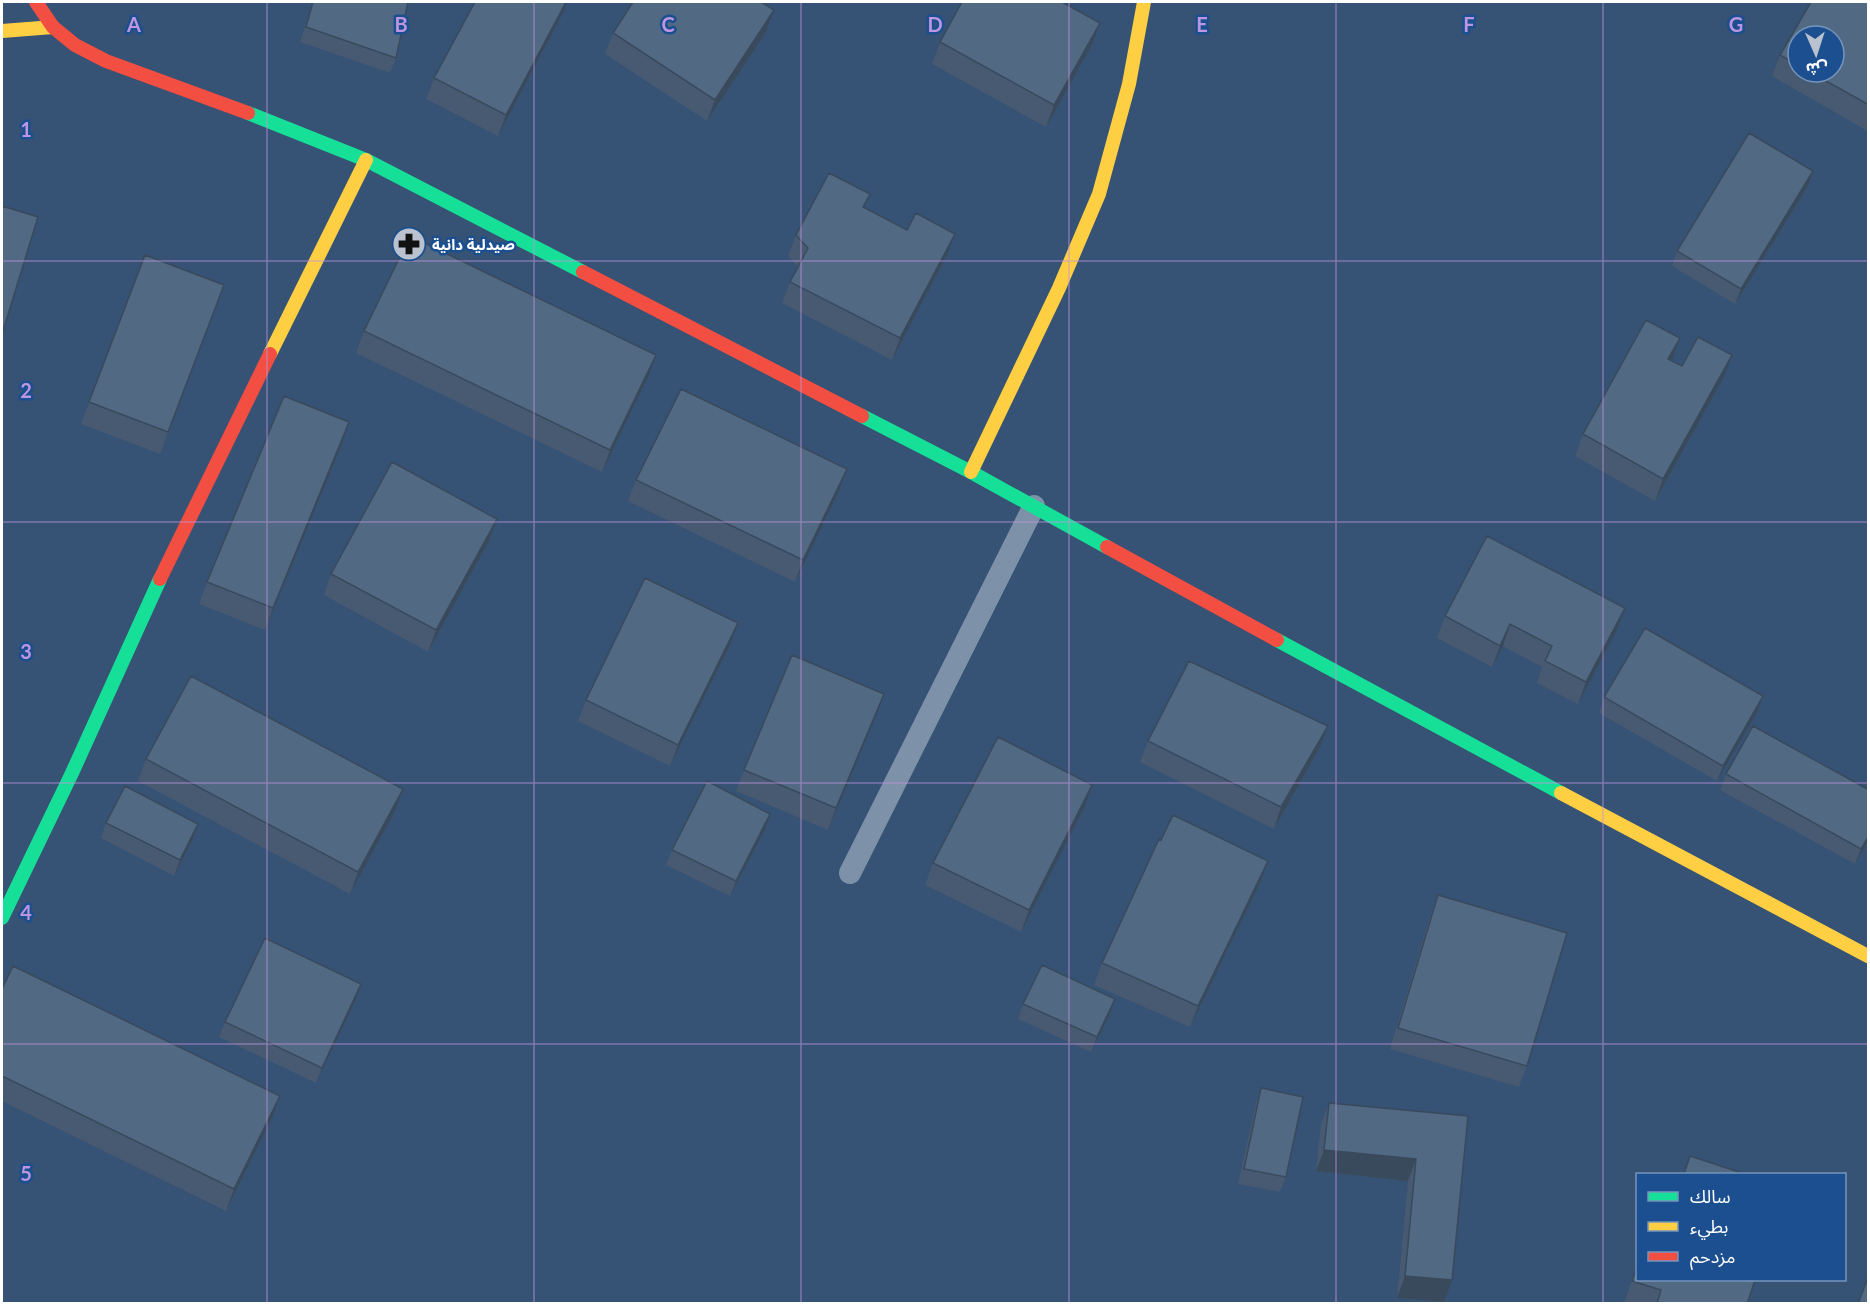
<svg xmlns="http://www.w3.org/2000/svg" width="1870" height="1305" viewBox="0 0 1870 1305" font-family="Lato,'Noto Sans Arabic',sans-serif">
  <style>
    .lines { fill: none; stroke-linecap: round; stroke-linejoin: round }
    .lane { stroke: #7d92a8; stroke-width: 22 }
    .fast { stroke: #16e098; stroke-width: 14 }
    .slow { stroke: #ffcf43; stroke-width: 14 }
    .jam { stroke: #f24e42; stroke-width: 14 }
    .wall { fill: #475a72; fill-rule: evenodd }
    .shaded-wall { fill: #394a5c }
    .building { fill: #526984; stroke: #394a5c; stroke-width: 1.5 }
    .grid { fill: none; stroke: #bd96df; stroke-width: 1.5; stroke-opacity: 0.55 }
    .labels { text-anchor: middle; dominant-baseline: central; stroke-width: 5; stroke-linejoin: round; paint-order: stroke }
    .poi-label { font-size: 15px; font-weight: bold; fill: #fff; stroke: #1b4f8f; text-anchor: start }
    .grid-label { font-size: 20px; text-anchor: middle; font-weight: bold; fill: #bd96df; stroke: #1b4f8f; stroke-width: 5; stroke-linejoin: round; paint-order: stroke }
  </style>
  <rect width="100%" height="100%" fill="#365274"/>
  <g class="lines">
    <path class="lane" d="M850,873L1034,506"/>
    <path class="fast" d="M248,113L366,160L583,272
      M862,416L971,472L1107,547
      M1277,640L1561,793
      M2,918L72,773L160,579"/>
    <path class="slow" d="M2,31L53,27
      M270,354L366,160
      M971,472L1059,288L1099,194L1129,84L1144,2
      M1561,793L1868,956"/>
    <path class="jam" d="M36,2L53,27L75,45L106,61L248,113
      M583,272L862,416
      M1107,547L1277,640
      M160,579L270,354"/>
  </g>
  <path class="wall" d="M313,2H408L396,58L390,73L300,42Z
    M1811,2H1869V132L1772,76L1780,55ZM1798,36H1834V72H1798Z
    M563,13L498,136L426,99L434,78Z
    M1100,23L1092,45L1046,127L932,64L940,42Z
    M766,32L707,121L605,54L613,33Z
    M1813,171L1808,186L1735,304L1672,266L1677,251Z
    M865,208L947,255L892,360L782,303L790,282L798,267L788,256L796,235Z
    M145,255L224,285L160,454L81,424Z
    M364,331L648,377L602,472L356,353Z
    M1671,360L1682,366L1724,377L1655,501L1575,456L1583,434Z
    M349,422L342,444L265,630L199,604L207,582Z
    M847,469L839,491L795,582L628,501L636,480Z
    M497,519L489,541L428,652L324,595L331,574Z
    M1625,608L1617,630L1578,704L1537,683L1542,667L1503,646L1492,667L1437,638L1445,616Z
    M730,645L670,766L578,721L586,700Z
    M1763,696L1758,711L1717,781L1599,713L1604,697Z
    M876,716L828,830L736,791L744,770Z
    M1148,741L1320,747L1274,829L1140,762Z
    M146,759L403,789L395,811L350,894L138,781Z
    M1726,774L1869,790V840L1855,864L1720,790Z
    M1092,785L1085,806L1021,932L925,885L933,863Z
    M770,814L765,829L730,896L666,865L672,850Z
    M106,823L198,824L193,839L174,876L101,838Z
    M1268,861L1260,883L1190,1027L1094,985L1102,963Z
    M1438,895L1527,1066L1519,1087L1390,1049L1430,916Z
    M361,984L356,999L316,1083L219,1037L225,1022Z
    M2,989L272,1118L226,1211L2,1101Z
    M1115,999L1110,1014L1091,1052L1018,1019L1023,1004Z
    M1261,1088L1286,1177L1280,1192L1238,1184L1256,1103Z
    M1329,1103L1468,1116L1444,1302L1397,1298L1408,1181L1316,1171L1321,1124Z
    M1638,1263V1280L1747,1304H1627L1624,1303Z"/>
  <path class="shaded-wall" d="M566,2H567L563,13L498,136L506,115Z
    M774,10L766,32L707,121L715,100Z
    M1100,23L1092,45L1046,127L1054,105Z
    M1813,171L1808,186L1735,304L1741,289Z
    M955,234L947,255L892,360L900,338Z
    M1680,338L1672,360L1660,380L1668,359Z
    M656,355L648,377L602,472L610,450Z
    M1732,355L1724,377L1655,501L1663,479Z
    M349,422L342,444L265,630L273,608Z
    M847,469L839,491L795,582L803,560Z
    M497,519L489,541L428,652L436,630Z
    M1625,608L1617,630L1578,704L1586,682Z
    M738,623L730,645L670,766L678,745Z
    M1510,624L1503,646L1492,667L1500,646Z
    M884,694L876,716L828,830L836,808Z
    M1763,696L1758,711L1717,781L1723,766Z
    M1328,726L1320,747L1274,829L1281,807Z
    M1092,785L1085,806L1021,932L1029,910Z
    M403,789L395,811L350,894L358,872Z
    M770,814L765,829L730,896L736,881Z
    M198,824L193,839L174,876L180,860Z
    M1869,835V840L1855,864L1861,849Z
    M1268,861L1260,883L1190,1027L1198,1006Z
    M361,984L356,999L316,1083L322,1068Z
    M1115,999L1110,1014L1091,1052L1097,1037Z
    M280,1096L272,1118L226,1211L234,1189Z
    M1324,1150L1416,1159L1408,1181L1316,1171Z
    M1405,1276L1452,1280L1444,1302L1397,1298Z"/>
  <path class="building" d="M313,2H408L396,58L306,27Z
    M475,2H566L506,115L434,78Z
    M633,2H761L774,10L715,100L613,33Z
    M962,2H1062L1100,23L1054,105L940,42Z
    M1811,2H1869V105L1810,72H1834V36H1798V65L1780,55Z
    M1749,133L1813,171L1741,289L1677,251Z
    M829,173L870,194L863,207L907,230L916,213L955,234L900,338L790,282L808,248L796,235Z
    M2,206L38,217L2,334Z
    M410,236L656,355L610,450L364,331Z
    M145,255L224,285L168,432L89,402Z
    M1646,320L1680,338L1668,359L1682,366L1698,337L1732,355L1663,479L1583,434Z
    M681,389L847,469L803,560L636,480Z
    M284,396L349,422L273,608L207,582Z
    M392,462L497,519L436,630L331,574Z
    M1487,536L1625,608L1586,682L1545,661L1552,646L1510,624L1500,646L1445,616Z
    M645,578L738,623L678,745L586,700Z
    M1645,628L1763,696L1723,766L1604,697Z
    M792,655L884,694L836,808L744,770Z
    M1189,661L1328,726L1281,807L1148,741Z
    M191,676L403,789L358,872L146,759Z
    M1753,726L1869,790V835L1861,849L1726,774Z
    M998,737L1092,785L1029,910L933,863Z
    M707,781L770,814L736,881L672,850Z
    M125,786L198,824L180,860L106,823Z
    M1173,815L1268,861L1198,1006L1102,963L1159,839L1161,840Z
    M1438,895L1567,933L1527,1066L1398,1028Z
    M265,938L361,984L322,1068L225,1022Z
    M1042,965L1115,999L1097,1037L1023,1004Z
    M13,966L280,1096L234,1189L2,1076V989Z
    M1261,1088L1303,1097L1286,1177L1244,1169Z
    M1329,1103L1468,1116L1452,1280L1405,1276L1416,1159L1324,1150Z
    M1690,1156L1745,1174H1684Z
    M1638,1265V1280H1755L1747,1304H1657L1661,1290L1632,1281Z
    M1867,1280H1869V1304H1858Z"/>
  <path class="grid" d="M267,2V1304M534,2V1304M801,2V1304M1069,2V1304M1336,2V1304M1603,2V1304M2,261H1868M2,522H1868M2,783H1868M2,1044H1868"/>
  <defs>
    <symbol id="pharmacy-disc" viewBox="-11 -11 22 22"><circle r="9.5" fill="#b9c2ce" stroke="#1b4f8f"/><path d="M-2-6h4v4h4v4h-4v4h-4v-4h-4v-4h4Z" fill="#111"/></symbol>
  </defs>
  <g fill-rule="evenodd">
    <use href="#pharmacy-disc" x="390" y="225" width="38" height="38"/>
  </g>
  <g class="labels">
    <g class="poi-label">
      <text x="432" y="244">صيدلية دانية</text>
    </g>
  </g>
  <g class="grid-label">
    <text x="134" y="32">A</text>
    <text x="401" y="32">B</text>
    <text x="668" y="32">C</text>
    <text x="935" y="32">D</text>
    <text x="1202" y="32">E</text>
    <text x="1469" y="32">F</text>
    <text x="1736" y="32">G</text>
    <text x="26" y="137">1</text>
    <text x="26" y="398">2</text>
    <text x="26" y="659">3</text>
    <text x="26" y="920">4</text>
    <text x="26" y="1181">5</text>
  </g>
  <rect width="1870" height="1305" fill="none" stroke="#ffffff" stroke-width="6"/>
  <rect x="1636" y="1173" width="210" height="108" fill="#1b4f8f" stroke="#7695bc" stroke-width="1.5"/>
  <rect x="1648" y="1192" width="30" height="9" fill="#16e098" stroke="#7695bc" stroke-width="1.5"/>
  <text x="1690" y="1203" font-size="18" fill="#ffffff">سالك</text>
  <rect x="1648" y="1222" width="30" height="9" fill="#ffcf43" stroke="#7695bc" stroke-width="1.5"/>
  <text x="1690" y="1233" font-size="18" fill="#ffffff">بطيء</text>
  <rect x="1648" y="1252" width="30" height="9" fill="#f24e42" stroke="#7695bc" stroke-width="1.5"/>
  <text x="1690" y="1263" font-size="18" fill="#ffffff">مزدحم</text>
  <g transform="translate(1816 54) rotate(177)"><circle r="28" fill="#1b4f8f" stroke="#7695bc" stroke-width="1.5"/>
  <path d="M0-4.5L10 22L0 15L-10 22Z" fill="#b9c2ce"/>
  <text y="-9" font-size="16" font-weight="bold" text-anchor="middle" fill="#ffffff">ش</text>
  </g>
</svg>
